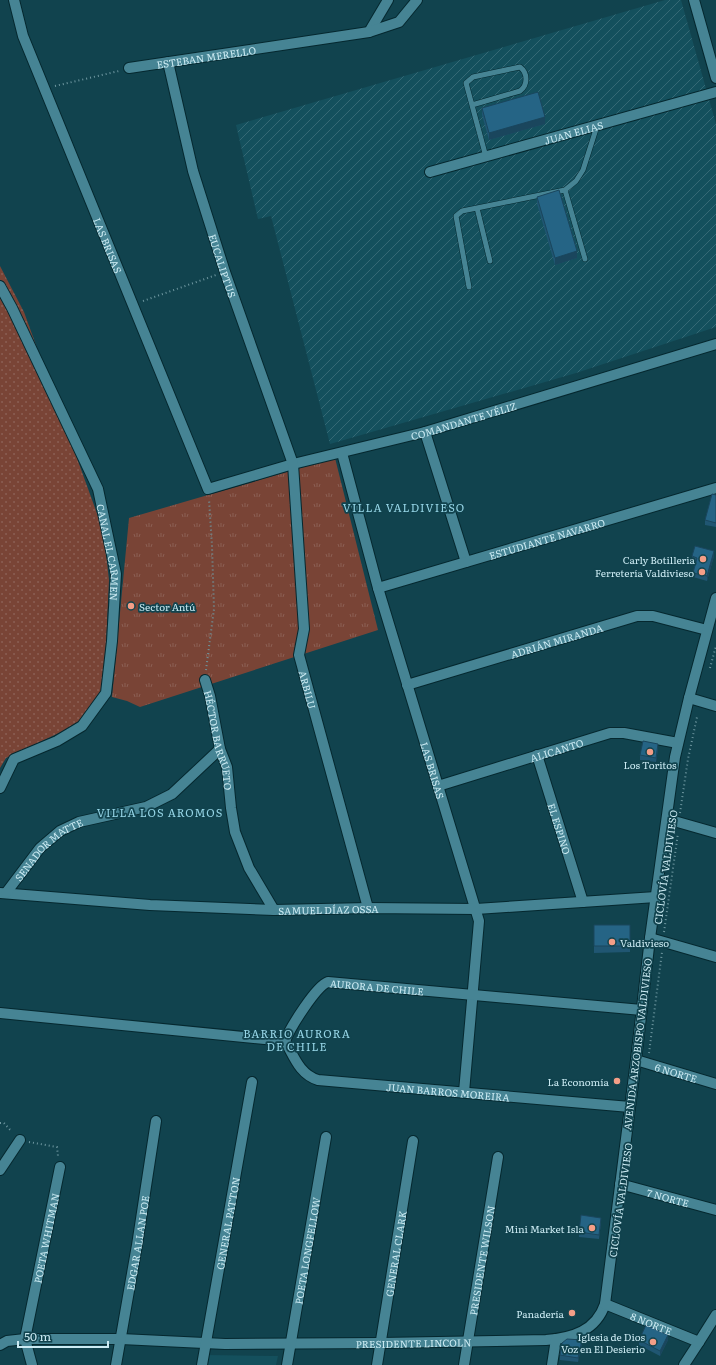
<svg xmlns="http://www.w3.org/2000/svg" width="716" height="1365" viewBox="0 0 716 1365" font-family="Literata,serif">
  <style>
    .built { fill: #14505d }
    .industrial { fill: url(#industrial-furrows) }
    .grass { fill: url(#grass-tufts) }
    .park { fill: url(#park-dots) }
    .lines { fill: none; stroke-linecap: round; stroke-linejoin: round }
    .lane-casing { stroke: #05282f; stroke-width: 6 }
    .street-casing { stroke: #05282f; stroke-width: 12 }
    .secondary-casing { stroke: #05282f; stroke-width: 12 }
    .path { stroke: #6e97a0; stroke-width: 2; stroke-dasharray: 1 3; stroke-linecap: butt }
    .lane { stroke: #468494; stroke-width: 5 }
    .street { stroke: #468494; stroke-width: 10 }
    .secondary { stroke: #468494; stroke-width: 10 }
    .wall { fill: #205672 }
    .shaded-wall { fill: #1a465d }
    .building { fill: #256485; stroke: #1a465d }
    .poi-dot { fill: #f49e87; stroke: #11434e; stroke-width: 1.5 }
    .labels { text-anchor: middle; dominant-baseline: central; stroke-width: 3.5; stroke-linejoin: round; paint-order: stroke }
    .street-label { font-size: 10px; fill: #ccebf3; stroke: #11434e }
    .poi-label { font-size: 10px; fill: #ccebf3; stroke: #11434e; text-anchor: end }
    .neighbourhood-label { font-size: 11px; letter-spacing: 1px; fill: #96d5e6; stroke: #11434e }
  </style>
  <defs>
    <pattern id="industrial-furrows" width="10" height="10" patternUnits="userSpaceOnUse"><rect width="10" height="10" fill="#14505d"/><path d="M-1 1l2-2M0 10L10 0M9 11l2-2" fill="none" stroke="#356975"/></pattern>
    <pattern id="grass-tufts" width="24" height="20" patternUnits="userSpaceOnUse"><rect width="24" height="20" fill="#794436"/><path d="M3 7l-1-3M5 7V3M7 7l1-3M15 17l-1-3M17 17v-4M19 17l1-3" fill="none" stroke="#8b5f54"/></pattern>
    <pattern id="park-dots" width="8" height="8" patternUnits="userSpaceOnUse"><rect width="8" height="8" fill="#794436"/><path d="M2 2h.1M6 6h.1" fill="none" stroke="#8b5f54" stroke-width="1.8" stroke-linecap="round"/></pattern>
  </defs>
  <rect width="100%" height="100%" fill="#11434e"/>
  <path class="built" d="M207,1355L278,1356L276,1365H205Z"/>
  <path class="industrial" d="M665,0H681L716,124V327L576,373L330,444L271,216L258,219L236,125Z"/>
  <path class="grass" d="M335,458L378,630L140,707L127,701L112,697L129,518Z"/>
  <path class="park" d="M0,266L24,312L99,519L105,544L109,580L106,646L101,694L80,723L6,758L0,768Z"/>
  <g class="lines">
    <defs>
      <path id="lane" d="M472,105L520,91C528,85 528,73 520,67L473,77L466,83L486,157
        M565,190L585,259
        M490,261L477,208L565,190L576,181L583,170L597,126
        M469,287L456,216L462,211L477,208"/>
      <g id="street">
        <path id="s1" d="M14,0L23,36L208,489L293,464L425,432L716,344"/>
        <path d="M369,32L388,0"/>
        <path id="s2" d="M168,62L193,171L225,272L293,464L304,629L299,655L368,908"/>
        <path id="s3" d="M129,68L369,32L399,22L417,0"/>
        <path id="s4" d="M430,172L716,92"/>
        <path id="s5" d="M0,286L12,308L98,489L116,574L112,641L106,693L82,726L57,741L14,759L0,788"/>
        <path d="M425,432L466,562"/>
        <path id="s6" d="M342,453L378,588L479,921L464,1092"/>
        <path id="s7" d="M378,588L716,488"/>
        <path id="s8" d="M205,680L210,696L220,749L227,767L231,808L235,832L249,868L274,910"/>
        <path id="s9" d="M407,685L637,616H653L707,630"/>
        <path d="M689,698L716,706"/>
        <path id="s10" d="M537,755L583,902"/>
        <path id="s11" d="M438,786L610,733H624L678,743"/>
        <path d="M667,819L716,833"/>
        <path id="s12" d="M0,893L150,905L274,910L368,908L476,909L656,897"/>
        <path id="s13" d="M6,893L40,848L60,831L79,822L146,807L172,794L220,749"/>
        <path d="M650,938L716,957"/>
        <path d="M0,1013L285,1041"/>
        <path id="s14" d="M285,1041C290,1028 316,986 328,982L642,1010"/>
        <path id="s15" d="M285,1041C294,1056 299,1074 318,1080L630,1107"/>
        <path id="s16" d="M636,1060L716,1084"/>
        <path d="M0,1170L20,1140"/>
        <path id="s17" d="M620,1184L716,1210"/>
        <path id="s18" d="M0,1345L7,1341L25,1339H121L225,1344L381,1343L546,1340C572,1338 596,1331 605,1304"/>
        <path id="s19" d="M32,1365L25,1339L60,1167"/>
        <path id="s20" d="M116,1365L137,1245L156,1121"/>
        <path id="s21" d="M202,1365L252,1082"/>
        <path id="s22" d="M287,1365L326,1137"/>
        <path id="s23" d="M377,1365L413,1141"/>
        <path id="s24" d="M464,1365L498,1157"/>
        <path d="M552,1365L556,1339"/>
        <path d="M684,1365L699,1342"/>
      </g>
      <g id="secondary">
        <path d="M694,0L716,78"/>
        <path id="s25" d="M716,598L689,698L675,757L650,938L636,1060L605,1304L699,1342L716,1315"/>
      </g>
    </defs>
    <use href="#lane" class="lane-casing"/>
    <use href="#street" class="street-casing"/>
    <use href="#secondary" class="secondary-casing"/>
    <path class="path" d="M55,86L119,71
      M143,301L216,275
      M710,668L716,646
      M206,670L214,609L212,546L209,499
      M680,813L688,759L697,717
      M664,932L678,833
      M649,1053L662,952
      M0,1123H4L12,1132
      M29,1142L57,1147L58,1156"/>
    <use href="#lane" class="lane"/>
    <use href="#street" class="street"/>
    <use href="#secondary" class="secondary"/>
  </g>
  <path class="wall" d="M482,108L545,124L489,140L482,115Z
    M537,197L577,258L555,265L537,204Z
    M716,495V527L705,525V520Z
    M692,556H714L707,581L693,577V573L696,562L692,561Z
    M658,749L656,762L640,760V755Z
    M594,925H630V952L594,953Z
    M601,1222L599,1239L579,1237V1232Z
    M639,1340H668L660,1356L639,1345Z
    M582,1344L578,1362L560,1360V1355Z"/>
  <path class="shaded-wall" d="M545,117V124L489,140V133Z
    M577,251V258L555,265V258Z
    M714,551V556L707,581V576Z
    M658,744V749L656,762V758Z
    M601,1218V1222L599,1239V1235Z
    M668,1335V1340L660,1356V1351Z
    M582,1340V1344L578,1362V1358Z"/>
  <path class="building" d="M538,92L545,117L489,133L482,108Z
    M559,190L577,251L555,258L537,197Z
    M712,494L716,495V523L705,520Z
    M695,546L714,551L707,576L693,573L697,558L692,556Z
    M643,741L658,744L656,758L640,755Z
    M594,925H630V946H594Z
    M581,1215L601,1218L599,1235L579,1232Z
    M646,1325L668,1335L660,1351L639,1340Z
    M567,1339L582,1340L578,1358L560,1355L562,1343Z"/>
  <g class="poi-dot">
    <circle cx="703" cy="559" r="4"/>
    <circle cx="702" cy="572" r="4"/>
    <circle cx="131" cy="606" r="4"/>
    <circle cx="650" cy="752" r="4"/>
    <circle cx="612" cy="942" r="4"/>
    <circle cx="617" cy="1081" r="4"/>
    <circle cx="592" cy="1228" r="4"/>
    <circle cx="572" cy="1313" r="4"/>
    <circle cx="653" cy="1342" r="4"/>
  </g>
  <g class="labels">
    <g class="street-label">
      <text stroke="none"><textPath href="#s3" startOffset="78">ESTEBAN MERELLO</textPath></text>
      <text stroke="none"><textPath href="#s4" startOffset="149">JUAN ELIAS</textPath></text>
      <text stroke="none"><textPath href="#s1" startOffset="263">LAS BRISAS</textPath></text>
      <text stroke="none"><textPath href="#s2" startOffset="211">EUCALIPTUS</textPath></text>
      <text stroke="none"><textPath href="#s1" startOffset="791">COMANDANTE VÉLIZ</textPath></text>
      <text stroke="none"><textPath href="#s7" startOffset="176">ESTUDIANTE NAVARRO</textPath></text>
      <text stroke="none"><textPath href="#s5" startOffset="290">CANAL EL CARMEN</textPath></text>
      <text stroke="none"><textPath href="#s9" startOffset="156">ADRIÁN MIRANDA</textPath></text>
      <text stroke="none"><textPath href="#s2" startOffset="649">ARBILU</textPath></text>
      <text stroke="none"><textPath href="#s8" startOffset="62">HÉCTOR BARRUETO</textPath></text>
      <text stroke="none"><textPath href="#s11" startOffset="124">ALICANTO</textPath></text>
      <text stroke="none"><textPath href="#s6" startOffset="330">LAS BRISAS</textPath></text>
      <text stroke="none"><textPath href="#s10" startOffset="77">EL ESPINO</textPath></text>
      <text stroke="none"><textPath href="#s13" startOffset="62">SENADOR MATTE</textPath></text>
      <text transform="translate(665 867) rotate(-82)">CICLOVÍA VALDIVIESO</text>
      <text stroke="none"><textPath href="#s12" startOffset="329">SAMUEL DÍAZ OSSA</textPath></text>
      <text stroke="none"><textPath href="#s14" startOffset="123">AURORA DE CHILE</textPath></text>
      <text transform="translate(637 1044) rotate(-83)">AVENIDA ARZOBISPO VALDIVIESO</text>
      <text stroke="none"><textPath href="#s16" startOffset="42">6 NORTE</textPath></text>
      <text stroke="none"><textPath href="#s15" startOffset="183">JUAN BARROS MOREIRA</textPath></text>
      <text stroke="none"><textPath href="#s17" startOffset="50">7 NORTE</textPath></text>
      <text transform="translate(620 1200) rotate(-82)">CICLOVÍA VALDIVIESO</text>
      <text stroke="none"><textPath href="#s21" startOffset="144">GENERAL PATTON</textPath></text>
      <text stroke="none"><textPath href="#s19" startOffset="130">POETA WHITMAN</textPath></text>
      <text stroke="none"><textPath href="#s20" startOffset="124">EDGAR ALLAN POE</textPath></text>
      <text stroke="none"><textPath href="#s22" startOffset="116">POETA LONGFELLOW</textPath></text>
      <text stroke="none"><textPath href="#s23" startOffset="113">GENERAL CLARK</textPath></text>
      <text stroke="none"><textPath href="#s24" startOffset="106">PRESIDENTE WILSON</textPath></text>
      <text stroke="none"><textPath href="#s25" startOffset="766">8 NORTE</textPath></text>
      <text stroke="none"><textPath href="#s18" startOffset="415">PRESIDENTE LINCOLN</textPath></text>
    </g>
    <g class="poi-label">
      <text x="695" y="559">Carly Botilleria</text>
      <text x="694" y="572">Ferretería Valdivieso</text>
      <text x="139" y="606" text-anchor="start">Sector Antú</text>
      <text x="650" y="764" text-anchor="middle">Los Toritos</text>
      <text x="620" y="942" text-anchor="start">Valdivieso</text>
      <text x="609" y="1081">La Economía</text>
      <text x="584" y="1228">Mini Market Isla</text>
      <text x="564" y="1313">Panadería</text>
      <text x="645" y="1336">Iglesia de Dios<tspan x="645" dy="12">Voz en El Desierio</tspan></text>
    </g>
    <g class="neighbourhood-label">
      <text x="404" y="507">VILLA VALDIVIESO</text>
      <text x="160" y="812">VILLA LOS AROMOS</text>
      <text x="297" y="1033">BARRIO AURORA<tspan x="297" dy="13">DE CHILE</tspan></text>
    </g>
  </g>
  <path d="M18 1341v6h90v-6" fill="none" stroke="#ccebf3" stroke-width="2"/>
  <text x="24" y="1341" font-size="12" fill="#ccebf3" stroke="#11434e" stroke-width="3" paint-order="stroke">50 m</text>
</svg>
